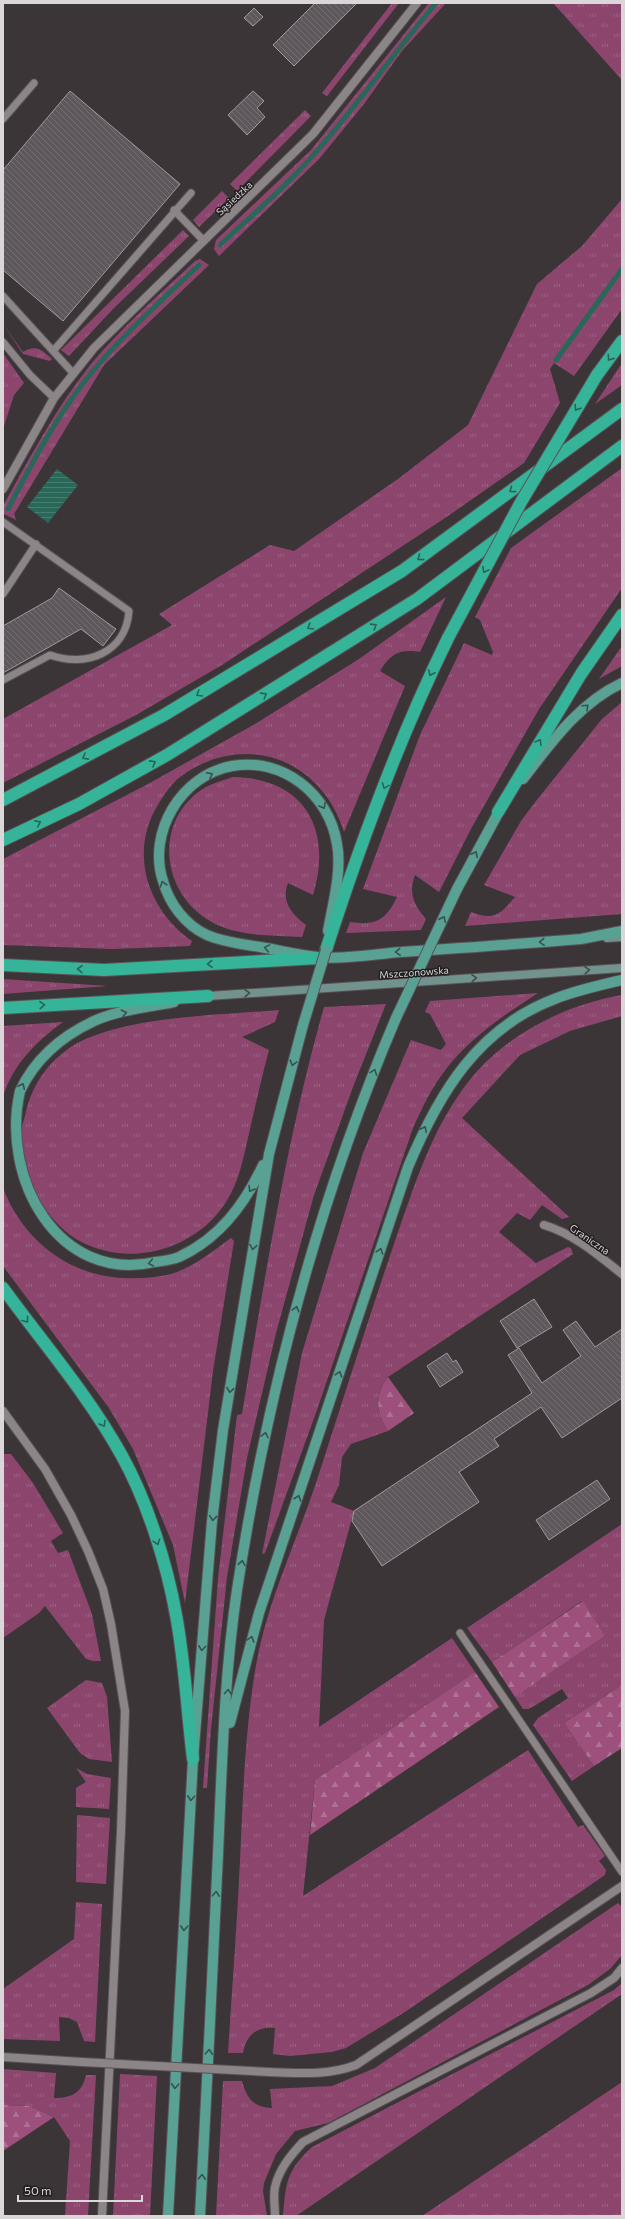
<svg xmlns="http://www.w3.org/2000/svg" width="625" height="2219" viewBox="0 0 625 2219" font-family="Commissioner,sans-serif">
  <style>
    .grass { fill: url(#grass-tufts) }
    .forest { fill: url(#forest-firs) }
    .water { fill: url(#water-rules) }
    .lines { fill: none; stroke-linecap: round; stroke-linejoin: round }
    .stream { stroke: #296759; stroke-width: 5 }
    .building { fill: url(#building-back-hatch); stroke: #a0989c }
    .service-casing { stroke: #575154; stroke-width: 9 }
    .minor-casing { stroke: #575154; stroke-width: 10 }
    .tertiary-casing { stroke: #575154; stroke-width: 10 }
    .secondary-casing { stroke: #575154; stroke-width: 10 }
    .primary-casing { stroke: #575154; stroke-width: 12 }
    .motorway-casing { stroke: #575154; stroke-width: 14 }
    .service { stroke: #8c8588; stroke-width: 7 }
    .minor { stroke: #8c8588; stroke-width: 8 }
    .tertiary { stroke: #8c8588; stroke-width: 8 }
    .secondary { stroke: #72938d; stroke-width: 8 }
    .primary { stroke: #58a193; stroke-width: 10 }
    .motorway { stroke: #36b49a; stroke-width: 12 }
    .tertiary-bridge-casing { stroke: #575154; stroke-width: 10; stroke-linecap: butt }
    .primary-bridge-casing { stroke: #575154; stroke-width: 12; stroke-linecap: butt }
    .motorway-bridge-casing { stroke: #575154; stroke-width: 14; stroke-linecap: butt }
    .tertiary-bridge { stroke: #8c8588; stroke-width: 8 }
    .primary-bridge { stroke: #58a193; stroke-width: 10 }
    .motorway-bridge { stroke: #36b49a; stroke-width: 12 }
    .oneway { stroke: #2a6256 }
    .oneway2 { stroke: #37524d }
    .oneway3 { stroke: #414d4b }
    .labels { text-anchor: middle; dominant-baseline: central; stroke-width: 3; stroke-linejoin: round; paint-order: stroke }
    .street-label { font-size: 10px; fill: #dbd7d9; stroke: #211e1f }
  </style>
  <defs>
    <pattern id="grass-tufts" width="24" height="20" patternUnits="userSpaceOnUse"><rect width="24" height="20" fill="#8c466e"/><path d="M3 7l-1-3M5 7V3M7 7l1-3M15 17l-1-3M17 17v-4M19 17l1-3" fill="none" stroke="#9c6082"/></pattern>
    <pattern id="forest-firs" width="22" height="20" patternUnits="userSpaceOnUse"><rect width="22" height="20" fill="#9c507b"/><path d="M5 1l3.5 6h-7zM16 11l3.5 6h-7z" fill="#ae7193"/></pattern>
    <pattern id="water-rules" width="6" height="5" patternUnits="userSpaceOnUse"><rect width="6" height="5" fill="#296759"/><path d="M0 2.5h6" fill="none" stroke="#477c70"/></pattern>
    <pattern id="building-back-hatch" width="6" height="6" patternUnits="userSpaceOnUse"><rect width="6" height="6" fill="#5e575b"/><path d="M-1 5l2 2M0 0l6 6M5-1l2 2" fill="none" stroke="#746e72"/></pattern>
  </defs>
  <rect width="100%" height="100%" fill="#3c3538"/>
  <path class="grass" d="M392,3H399L327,96L322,93Z
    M429,3H446L402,51L364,104L319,159L219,256L214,249L216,240L311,150Z
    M553,3H622V80Z
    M305,110L311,116L237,191L230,184Z
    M222,191L229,198L199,227L193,220Z
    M622,199V309L574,376L554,363L550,369L560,403L524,463L448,516L222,665L136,715L3,783V719L172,625L159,614L270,545L294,551L398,479L468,425L537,284L582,246Z
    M183,230L189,236L114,308L69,356L61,350Z
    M200,259L209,265L104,365L14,514L16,520L4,514L3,506C30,457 56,408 91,364C122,327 160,294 195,261Z
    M3,324L23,352C36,344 42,350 52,359L50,361L23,354Z
    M3,353L24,383L14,395L3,429Z
    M622,363V385L595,404Z
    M622,468V588L539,709L472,827L439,892L415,875C408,893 414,905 426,919L421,930L346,933L350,922C376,926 386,920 397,897L363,889L420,735L464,643L492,655L493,652L480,620L475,617L511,548Z
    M446,597L420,652C400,649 391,653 380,671L405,686L344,832C321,758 243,730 180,777C171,784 164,795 159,803C128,851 147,910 192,941L190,946L112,949L3,945V859L148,784L255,724L359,659Z
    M622,646V666L599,679Z
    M622,702V914L465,926L471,912C495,921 500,914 515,897L484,885L521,821L536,801L602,719Z
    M233,777C305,778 333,830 313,895L288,883C281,901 291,914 306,925L302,937C271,935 237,937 210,921C163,894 154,827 197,793C208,784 221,781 233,777Z
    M3,979L107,986L3,994Z
    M538,993C504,1015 471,1037 446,1069C432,1087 422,1108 413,1128L317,1410L265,1553L262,1554L302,1353L363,1153L411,1040L441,1050L446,1044L430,1014L425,1012L430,1001Z
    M622,995V1016L570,1031L520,1055L462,1118L569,1217L562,1219L542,1205L530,1220L517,1213L499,1232L536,1263L568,1247L571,1248L573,1254L388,1377C374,1395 376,1413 388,1431L351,1444L342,1457L339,1485L331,1502L354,1511L324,1620L319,1727L452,1638L475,1672L315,1780L303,1896L528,1750L578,1827L583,1825L605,1856L599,1861L606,1870L605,1875L405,2012L346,2048L332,2052L290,2056L273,2054L275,2028C257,2026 246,2035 243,2053H228C232,1989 237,1925 240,1861C243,1795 245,1730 256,1665C267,1602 296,1543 316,1483C342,1403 367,1323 394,1244C414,1187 431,1129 469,1081C505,1035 564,1005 622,995Z
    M386,1004L353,1087L314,1195L276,1333L247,1458L227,1577L211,1729L207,1788H203L218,1578L237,1415L242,1414C265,1277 286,1141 324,1007Z
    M279,1010L275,1022L242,1037L269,1050C262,1076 256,1103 250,1129C244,1154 240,1181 226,1202C195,1251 127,1269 76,1239C60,1229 47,1213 37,1197C27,1181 19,1158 20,1138C20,1131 23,1123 25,1116C31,1086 48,1061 74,1045C124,1016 221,1015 279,1010Z
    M63,1022C36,1042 13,1064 3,1097V1026Z
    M3,1188C25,1245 76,1281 137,1278C150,1278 165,1276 177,1272C197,1264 213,1251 231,1238L234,1241L213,1371L185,1603L173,1545L133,1449L109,1408L3,1266Z
    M3,1454H11L33,1483L63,1533L51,1541L58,1553L68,1550L92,1614L101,1661H93L86,1659L45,1606L39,1613L3,1638Z
    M622,1524V1685L564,1723L594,1766L572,1781L533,1725L538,1718L568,1698L562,1689L529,1709H523L515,1697L605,1636L582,1601L492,1662L467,1628Z
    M86,1680L102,1683L107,1697L112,1762L89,1759L80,1753L47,1708Z
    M76,1768L87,1774L111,1778L109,1809L76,1807V1788L86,1782Z
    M77,1815L110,1818L106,1884L76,1882Z
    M76,1902L102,1904L95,2042L84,2041L77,2022L69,2018L59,2017L60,2041L3,2039V1989L74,1939Z
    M618,1903L622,1907V1955L610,1969L588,1985L328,2123L295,2131L276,2154L264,2183L263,2191L267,2216H216L223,2081H242C247,2099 253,2107 272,2108L270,2089L332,2086L375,2068Z
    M622,1983V1994L296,2216H283C286,2183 286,2171 312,2147L614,1990Z
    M3,2069L56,2073L54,2098C72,2098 82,2093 86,2075H96L88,2216H65L70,2141L54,2117L29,2106L3,2105Z
    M120,2074L157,2076L150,2216H113Z
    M622,2082V2216H422Z"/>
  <path class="forest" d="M388,1377L414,1413L388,1431C376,1413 374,1395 388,1377Z
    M583,1601L605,1636L515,1697L492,1662Z
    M475,1672L499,1707L310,1835L315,1780Z
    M622,1685V1748L594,1766L564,1723Z
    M3,2105L29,2106L54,2117L3,2151Z"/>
  <path class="water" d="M57,469L78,485L48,523L27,507Z"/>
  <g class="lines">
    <path class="stream" d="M220,245C252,215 287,186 316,152C358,104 395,52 436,3
      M556,360L622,269
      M8,509C31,465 54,421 84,382C118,339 160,302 199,265"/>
  </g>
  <path class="building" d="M315,3H357L294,66L273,45Z
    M254,8L263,17L253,26L244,18Z
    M70,91L180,184L63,321L3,270V170Z
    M253,91L264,101L257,108L265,117L247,135L228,115Z
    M59,588L116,629L103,646L81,629L3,673V626L52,598Z
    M534,1299L552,1327L517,1348L500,1321Z
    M576,1321L595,1347L622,1329V1398L562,1438L541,1407L494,1439L499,1446L459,1472L479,1502L382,1566L352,1521L354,1511L532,1393L508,1355L519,1348L542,1383L581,1356L563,1330Z
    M447,1353L453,1362L456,1360L463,1372L440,1387L427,1366Z
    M597,1480L610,1499L549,1540L536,1520Z"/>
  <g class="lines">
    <defs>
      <path id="service" d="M3,119L34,83
        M174,210L204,241
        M3,296L73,373
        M3,342L30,375L54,398
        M54,350L191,193
        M3,522L129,611C126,653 86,668 50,655L3,680
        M3,594L36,544
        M460,1633L622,1872"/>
      <path id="minor" d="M544,1225C574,1234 598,1255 622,1274
        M275,2216C275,2207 273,2196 275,2187C279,2169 291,2155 303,2142L591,1993L614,1978L622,1968"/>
      <path id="tertiary" d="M3,489L54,398L94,348L313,134L417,3
        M3,1411L45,1469L71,1515L88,1551L103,1589L111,1624L125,1711L121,1831L102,2216
        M3,2057L82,2062
        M269,2072C299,2073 327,2076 356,2065L622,1886"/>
      <path id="secondary" d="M607,938L622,937
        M208,996L622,968"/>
      <path id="primary" d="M523,779C551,743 579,703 622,683
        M457,889L502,806
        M328,931C333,903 342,871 337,844C329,794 283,757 232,766C181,775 147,833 163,881C169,903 185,925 207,935C223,942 242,944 260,947C279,950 298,955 318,957C342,960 376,954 401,952C461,948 521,944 581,939L622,931
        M174,1002C148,1007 118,1010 94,1021C62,1036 35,1059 20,1091C0,1179 59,1284 155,1262C163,1261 172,1260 179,1257C220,1238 245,1204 263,1165
        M230,1723L259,1613L408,1167C439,1093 478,1027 557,998C578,990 600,985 622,980
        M168,2216L193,1759L212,1521L223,1430L269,1154L303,1025
        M200,2216C207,2095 212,1975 218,1854C222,1766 224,1677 237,1590C267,1394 318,1201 396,1018"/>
      <path id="motorway" d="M597,375L622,341
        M3,800L164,715L402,571L622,409
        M498,812L581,674L622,615
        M3,840L79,804L167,755L417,599L622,446
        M326,950C360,844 399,738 448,638
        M3,965L104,970L319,958
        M3,1008L208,996
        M3,1288C43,1343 89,1396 122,1456C147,1501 167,1564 176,1615C185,1663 187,1711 193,1759"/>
    </defs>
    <use href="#service" class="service-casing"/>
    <use href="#minor" class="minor-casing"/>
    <use href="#tertiary" class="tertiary-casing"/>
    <use href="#secondary" class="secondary-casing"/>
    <use href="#primary" class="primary-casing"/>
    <use href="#motorway" class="motorway-casing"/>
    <use href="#service" class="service"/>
    <use href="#minor" class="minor"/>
    <use href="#tertiary" class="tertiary"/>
    <use href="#secondary" class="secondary"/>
    <use href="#primary" class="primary"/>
    <use href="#motorway" class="motorway"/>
    <defs>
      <path id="tertiary-bridge" d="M82,2062L269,2072"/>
      <path id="primary-bridge" d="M396,1018L457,889
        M303,1025L326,950"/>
      <path id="motorway-bridge" d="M448,638L521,502L597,375"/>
    </defs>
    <use href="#tertiary-bridge" class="tertiary-bridge-casing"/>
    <use href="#primary-bridge" class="primary-bridge-casing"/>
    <use href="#motorway-bridge" class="motorway-bridge-casing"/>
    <use href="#tertiary-bridge" class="tertiary-bridge"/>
    <use href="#primary-bridge" class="primary-bridge"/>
    <use href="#motorway-bridge" class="motorway-bridge"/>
  </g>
  <defs><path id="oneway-chevron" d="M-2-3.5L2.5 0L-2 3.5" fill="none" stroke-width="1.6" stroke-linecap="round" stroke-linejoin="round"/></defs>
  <g class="oneway">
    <use href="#oneway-chevron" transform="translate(610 358) rotate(125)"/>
    <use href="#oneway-chevron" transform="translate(577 408) rotate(122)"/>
    <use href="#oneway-chevron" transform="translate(512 490) rotate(144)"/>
    <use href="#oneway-chevron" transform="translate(420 558) rotate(144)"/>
    <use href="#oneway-chevron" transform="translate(485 570) rotate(118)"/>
    <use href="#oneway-chevron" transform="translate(374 626) rotate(-32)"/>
    <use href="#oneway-chevron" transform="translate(310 627) rotate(149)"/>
    <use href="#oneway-chevron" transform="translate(431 673) rotate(115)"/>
    <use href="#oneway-chevron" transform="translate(199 694) rotate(149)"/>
    <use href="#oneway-chevron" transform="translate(264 695) rotate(-32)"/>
    <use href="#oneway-chevron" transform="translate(539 742) rotate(-59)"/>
    <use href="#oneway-chevron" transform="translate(85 757) rotate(152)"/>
    <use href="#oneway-chevron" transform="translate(153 763) rotate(-29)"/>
    <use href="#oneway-chevron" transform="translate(385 786) rotate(111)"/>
    <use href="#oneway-chevron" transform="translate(38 823) rotate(-26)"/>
    <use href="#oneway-chevron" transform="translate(210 964) rotate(177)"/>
    <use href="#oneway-chevron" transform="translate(80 969) rotate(-178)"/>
    <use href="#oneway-chevron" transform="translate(42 1005) rotate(-3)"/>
    <use href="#oneway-chevron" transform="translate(26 1320) rotate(53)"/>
    <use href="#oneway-chevron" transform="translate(103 1424) rotate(59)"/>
    <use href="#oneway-chevron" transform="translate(157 1542) rotate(72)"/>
  </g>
  <g class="oneway2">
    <use href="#oneway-chevron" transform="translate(586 707) rotate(-43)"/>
    <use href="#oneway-chevron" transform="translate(210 775) rotate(-27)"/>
    <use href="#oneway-chevron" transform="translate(323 806) rotate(61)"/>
    <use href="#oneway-chevron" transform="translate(475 854) rotate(-63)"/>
    <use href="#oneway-chevron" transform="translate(163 884) rotate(-108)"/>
    <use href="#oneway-chevron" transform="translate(443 919) rotate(-65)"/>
    <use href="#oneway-chevron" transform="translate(542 942) rotate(176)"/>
    <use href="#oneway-chevron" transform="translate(267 948) rotate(-170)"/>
    <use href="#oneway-chevron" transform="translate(398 952) rotate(176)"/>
    <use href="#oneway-chevron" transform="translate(124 1013) rotate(-13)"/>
    <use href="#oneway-chevron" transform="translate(293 1063) rotate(105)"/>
    <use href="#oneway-chevron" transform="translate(374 1072) rotate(-69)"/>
    <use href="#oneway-chevron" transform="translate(22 1086) rotate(-65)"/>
    <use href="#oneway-chevron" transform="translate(424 1129) rotate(-64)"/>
    <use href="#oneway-chevron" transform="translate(251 1189) rotate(121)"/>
    <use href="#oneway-chevron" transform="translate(253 1247) rotate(99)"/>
    <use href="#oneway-chevron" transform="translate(380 1251) rotate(-72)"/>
    <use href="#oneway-chevron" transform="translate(151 1263) rotate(169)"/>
    <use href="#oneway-chevron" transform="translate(296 1309) rotate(-75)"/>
    <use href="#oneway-chevron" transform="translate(339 1374) rotate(-72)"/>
    <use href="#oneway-chevron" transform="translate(230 1390) rotate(99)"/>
    <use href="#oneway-chevron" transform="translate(265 1435) rotate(-77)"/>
    <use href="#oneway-chevron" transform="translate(298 1498) rotate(-71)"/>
    <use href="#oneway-chevron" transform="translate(213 1518) rotate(96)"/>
    <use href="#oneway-chevron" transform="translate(242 1563) rotate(-80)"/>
    <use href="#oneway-chevron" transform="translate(251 1639) rotate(-74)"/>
    <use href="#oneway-chevron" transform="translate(202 1648) rotate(95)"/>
    <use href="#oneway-chevron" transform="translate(228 1692) rotate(-86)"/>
    <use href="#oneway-chevron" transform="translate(191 1798) rotate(93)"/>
    <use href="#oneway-chevron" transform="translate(216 1894) rotate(-87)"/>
    <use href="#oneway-chevron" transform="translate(184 1928) rotate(93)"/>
    <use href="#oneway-chevron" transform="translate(209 2052) rotate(-87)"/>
    <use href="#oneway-chevron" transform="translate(175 2086) rotate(93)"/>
    <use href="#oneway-chevron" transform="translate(202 2177) rotate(-87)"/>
  </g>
  <g class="oneway3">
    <use href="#oneway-chevron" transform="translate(587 970) rotate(-4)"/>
    <use href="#oneway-chevron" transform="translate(474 978) rotate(-4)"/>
    <use href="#oneway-chevron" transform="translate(247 993) rotate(-4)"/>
  </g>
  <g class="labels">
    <g class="street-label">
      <text transform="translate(234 198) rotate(-43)">Sąsiedzka</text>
      <text transform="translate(414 972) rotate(-4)">Mszczonowska</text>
      <text transform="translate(590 1239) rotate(34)">Graniczna</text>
    </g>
  </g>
  <rect width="625" height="2219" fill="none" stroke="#dbd7d9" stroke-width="8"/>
  <path d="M18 2195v6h124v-6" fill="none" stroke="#dbd7d9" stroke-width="2"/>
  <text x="24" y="2195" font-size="12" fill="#dbd7d9" stroke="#211e1f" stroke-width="3" paint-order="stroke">50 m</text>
</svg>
